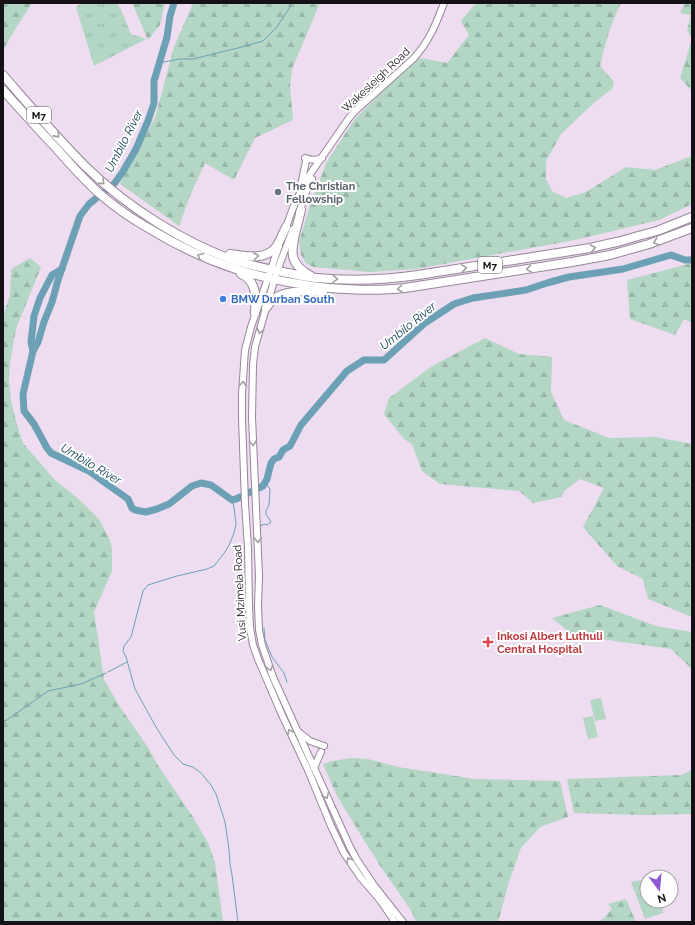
<svg xmlns="http://www.w3.org/2000/svg" width="695" height="925" font-family="Raleway,sans-serif">
<defs>
<pattern id="grass-tufts" width="24" height="20" patternUnits="userSpaceOnUse"><rect width="24" height="20" fill="#b3d6c5"/><path d="M3 7l-1-3M5 7V3M7 7l1-3M15 17l-1-3M17 17v-4M19 17l1-3" fill="none" stroke="#99b7a8"/></pattern>
<pattern id="forest-firs" width="22" height="20" patternUnits="userSpaceOnUse"><rect width="22" height="20" fill="#b3d6c5"/><path d="M5 1l3.5 6h-7zM16 11l3.5 6h-7z" fill="#99b7a8"/></pattern>
</defs>
<rect width="100%" height="100%" fill="#eedcf1"/>
<!-- grass -->
<g fill="url(#grass-tufts)">
<polygon points="82,3 117,3 121,10 131,34 146,39 94,66 76,7"/>
<polygon points="647,879 647,901 661,901 663,913 645,919 631,882"/>
</g>
<!-- forest -->
<g fill="url(#forest-firs)">
<polygon points="3,3 32,3 16,28 3,50"/>
<polygon points="132,3 165,3 160,25 148,40"/>
<polygon points="193,3 320,3 292,69 290,86 293,120 255,138 234,180 205,163 192,191 179,226 120,184 155,118 174,47"/>
<path d="M 476,3 L 621,3 C 611,23 605,44 600,66 L 614,82 L 612,89 L 595,102 L 561,134 L 546,161 L 546,179 L 552,191 L 566,198 L 586,192 L 626,167 L 655,170 L 692,156 L 692,204 L 659,220 L 575,240 L 416,269 L 369,272 L 313,267 L 306,263 L 301,255 L 299,242 L 308,212 L 326,163 L 355,119 L 383,91 L 420,58 L 447,63 L 469,35 L 461,21 Z"/>
<polygon points="685,3 692,3 692,90 690,89 680,78 692,39 687,30 691,15 680,13"/>
<polygon points="30,258 41,267 16,329 10,363 9,379 11,401 18,428 23,443 54,479 81,501 99,519 110,540 112,549 112,571 94,612 104,679 118,704 147,746 159,767 193,817 208,843 215,862 223,922 3,922 3,316 10,295 11,269"/>
<polygon points="692,263 692,323 684,319 675,335 630,319 627,280"/>
<polygon points="485,338 519,354 552,357 551,392 564,420 609,438 656,437 692,444 692,617 648,599 643,579 617,566 583,527 604,488 580,479 564,491 562,497 533,503 519,491 440,484 422,471 412,444 404,439 384,414 389,398 432,366"/>
<polygon points="600,605 656,626 692,632 692,669 671,649 573,635 552,618"/>
<polygon points="352,758 368,759 398,767 475,779 560,781 568,817 540,827 521,848 509,882 498,922 417,922 410,909 381,867 357,829 337,796 323,764 332,761"/>
<polygon points="692,770 692,814 642,815 574,813 567,779 681,775"/>
<polygon points="626,899 636,922 598,922 603,919 612,909 608,904"/>
</g>
<!-- garden -->
<g fill="#b3d6c5">
<polygon points="601,698 606,719 595,721 590,700"/>
<polygon points="593,716 598,737 588,739 583,718"/>
</g>
<g fill="none" stroke-linecap="round" stroke-linejoin="round">
<!-- stream -->
<g stroke="#6ca1b5" stroke-width="1">
<polyline points="159,63 179,59 193,59 238,48 263,41 276,28 290,7 291,3"/>
<polyline points="232,500 234,507 236,524 234,533 230,543 225,552 214,566 207,569 177,576 148,585 143,591 131,637 124,646 123,651 126,657 135,689 156,727 174,755 183,764 193,767 201,773 211,785 216,794 225,822 229,849 230,864 232,875 238,922"/>
<polyline points="259,527 264,524 267,525 271,522 266,514 266,511 269,505 270,489 267,485 264,484"/>
<polyline points="256,582 256,576"/>
<polyline points="264,628 265,640 272,657 284,673 287,682"/>
<polyline points="108,672 127,662"/>
<polyline points="3,721 7,720 48,691 81,684 106,673"/>
</g>
<!-- river -->
<g stroke="#6ca1b5" stroke-width="7">
<polyline points="174,3 170,16 167,37 154,81 154,103 148,121 136,149 122,173 114,184 89,204 80,216 58,280 52,302 44,322 38,342 33,351 23,394 24,411 34,424 47,448 51,453 89,471 104,482 128,499 132,508 135,510 146,512 157,509 169,504 178,497 192,486 201,483 211,485 232,500 236,499 263,486 267,479 271,463 274,459 279,457 283,450 290,446 301,425 347,371 364,360 384,360 425,323 454,304 473,298 526,290 547,283 569,277 623,269 671,255 685,260 692,260"/>
<polyline points="33,351 31,342 33,325 34,316 40,298 52,275 62,269"/>
</g>
<!-- secondary casing -->
<g stroke="#978699" stroke-width="8">
<g id="secondary">
<path d="M 305,158 C 311,160 316,161 322,158"/>
<polyline points="301,185 306,161"/>
<polyline points="299,213 307,189 312,179"/>
<polyline points="293,229 277,271 266,308 255,347 253,365 252,417 259,576 258,606 259,630 262,645 273,677 349,845 357,860 373,884 403,922"/>
<path d="M 285,230 L 293,208 L 306,180 L 349,118 L 355,111 L 413,59 C 429,42 436,24 444,3"/>
<polyline points="279,246 251,327 245,350 242,394 242,418 245,503 248,548 249,605 250,628 253,645 258,659 282,715 308,770 331,826 344,853 361,878 380,900 395,922"/>
<polyline points="300,733 310,741 324,746"/>
<polyline points="314,768 321,752"/>
</g>
</g>
<!-- highway casing -->
<g stroke="#978699" stroke-width="10">
<g id="highway">
<path d="M 3,75 C 30,106 57,138 86,167 C 127,207 185,244 239,262 C 254,266 268,269 283,272 C 294,274 305,277 316,278 C 350,281 384,280 418,275 L 590,248 L 621,241 L 638,236 L 657,231 L 692,217"/>
<path d="M 3,90 C 21,110 38,129 56,148 C 70,164 84,180 100,194 C 115,207 132,219 150,229 C 207,264 262,281 329,288 C 354,290 379,291 405,288 L 572,262 L 610,255 L 649,244 L 692,228"/>
<path d="M 301,210 C 299,218 297,226 295,234 C 290,255 291,265 311,276"/>
<path d="M 230,254 C 245,256 265,261 276,247 C 280,241 283,233 286,227"/>
<path d="M 241,274 C 257,281 256,297 255,313"/>
<path d="M 266,308 C 269,304 271,301 275,298 C 288,289 308,292 323,291"/>
</g>
</g>
<!-- secondary -->
<use href="#secondary" stroke="#fff" stroke-width="6"/>
<!-- highway -->
<use href="#highway" stroke="#fff" stroke-width="8"/>
</g>
<!-- one-way arrows -->
<defs><path id="oneway-chevron" d="M-2-3.5L2.5 0L-2 3.5" fill="none" stroke-width="1.6" stroke-linecap="round" stroke-linejoin="round"/></defs>
<g stroke="#a29fa2">
<use href="#oneway-chevron" transform="translate(57 135) rotate(48)"/>
<use href="#oneway-chevron" transform="translate(102 182) rotate(41)"/>
<use href="#oneway-chevron" transform="translate(656 242) rotate(161)"/>
<use href="#oneway-chevron" transform="translate(593 248) rotate(-11)"/>
<use href="#oneway-chevron" transform="translate(200 256) rotate(-155)"/>
<use href="#oneway-chevron" transform="translate(256 256) rotate(-6)"/>
<use href="#oneway-chevron" transform="translate(464 268) rotate(-9)"/>
<use href="#oneway-chevron" transform="translate(529 269) rotate(171)"/>
<use href="#oneway-chevron" transform="translate(335 279) rotate(4)"/>
<use href="#oneway-chevron" transform="translate(400 289) rotate(173)"/>
<use href="#oneway-chevron" transform="translate(260 331) rotate(105)"/>
<use href="#oneway-chevron" transform="translate(243 384) rotate(-87)"/>
<use href="#oneway-chevron" transform="translate(253 443) rotate(87)"/>
<use href="#oneway-chevron" transform="translate(258 540) rotate(87)"/>
<use href="#oneway-chevron" transform="translate(270 668) rotate(70)"/>
<use href="#oneway-chevron" transform="translate(290 732) rotate(-115)"/>
<use href="#oneway-chevron" transform="translate(326 796) rotate(65)"/>
<use href="#oneway-chevron" transform="translate(349 860) rotate(-123)"/>
</g>
<!-- markers -->
<circle fill="#6b7280" stroke="#fff" stroke-width="1.5" cx="278" cy="192" r="4"/>
<circle fill="#3f7fe0" stroke="#fff" stroke-width="1.5" cx="223" cy="299" r="4"/>
<path fill="#e0444e" stroke="#fff" stroke-width="1.5" d="M486 636h4v4h4v4h-4v4h-4v-4h-4v-4h4z"/>
<g text-anchor="middle" dominant-baseline="central" stroke-width="4" stroke-linejoin="round" paint-order="stroke">
<!-- shield labels -->
<g fill="#fff" stroke="#5c585d" stroke-width="1">
<rect x="27" y="107" width="24" height="16" rx="3"/>
<rect x="478" y="257" width="24" height="16" rx="3"/>
</g>
<g font-size="10" font-weight="bold" fill="#161017">
<text x="39" y="115">M7</text>
<text x="490" y="265">M7</text>
</g>
<!-- street labels -->
<g font-size="11" fill="#161017" stroke="#fff">
<text transform="translate(376 80) rotate(-43)">Wakesleigh Road</text>
<text transform="translate(240 593) rotate(-93)">Vusi Mzimela Road</text>
</g>
<!-- worship labels -->
<g font-size="11" font-weight="bold" fill="#5b616d" stroke="#fff" text-anchor="start">
<text x="286" y="186">The Christian<tspan x="286" dy="13">Fellowship</tspan></text>
</g>
<!-- shop labels -->
<g font-size="11" font-weight="bold" fill="#366cbe" stroke="#fff" text-anchor="start">
<text x="231" y="299">BMW Durban South</text>
</g>
<!-- health labels -->
<g font-size="11" font-weight="bold" fill="#be3a42" stroke="#fff" text-anchor="start">
<text x="497" y="636">Inkosi Albert Luthuli<tspan x="497" dy="13">Central Hospital</tspan></text>
</g>
<!-- water labels -->
<g font-size="12" font-style="italic" fill="#10404f" stroke="#fff">
<text transform="translate(124 141) rotate(-63)">Umbilo River</text>
<text transform="translate(408 326) rotate(-39)">Umbilo River</text>
<text transform="translate(91 464) rotate(31)">Umbilo River</text>
</g>
</g>
<!-- border -->
<rect width="695" height="925" fill="none" stroke="#161017" stroke-width="8"/>
<!-- north arrow -->
<g transform="translate(659 889) rotate(164)"><circle r="19" fill="#ffffff" stroke="#a29fa2"/>
<path d="M0-3L7 15L0 10L-7 15Z" fill="#8d5ad3"/>
<text y="-6" font-size="11" font-weight="bold" text-anchor="middle" fill="#161017">N</text>
</g>
</svg>
